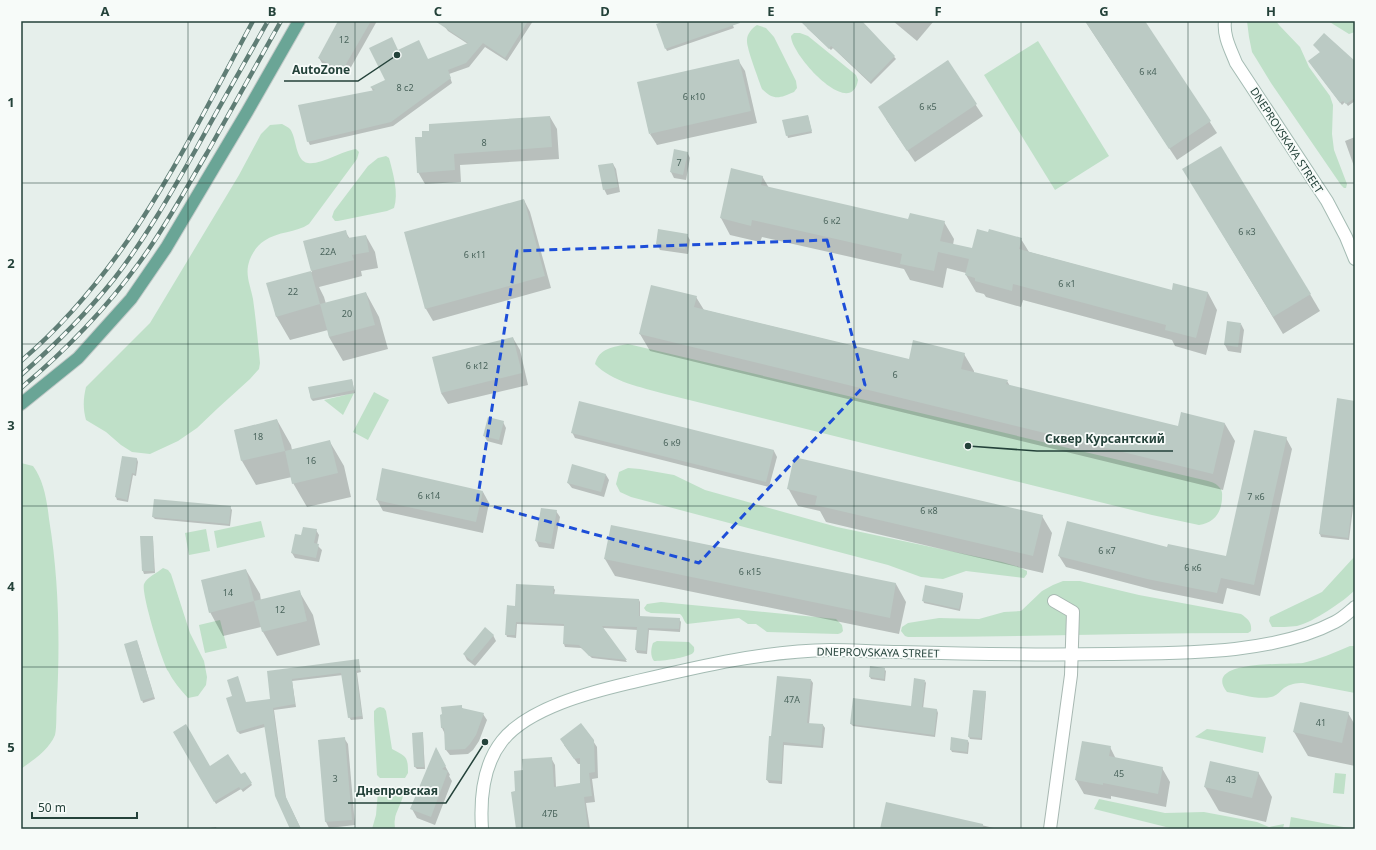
<svg xmlns="http://www.w3.org/2000/svg" width="1376" height="850" font-family="'Noto Sans',sans-serif">
<rect width="100%" height="100%" fill="#e6efeb"/>
<!-- green -->
<g fill="#bfe0c8">
<polygon points="1247,21 1276,21 1279,25 1300,47 1309,67 1330,96 1333,105 1332,134 1334,150 1347,184 1346,188 1344,188 1341,185 1271,83 1257,60 1252,52 1249,37"/>
<polygon points="1328,21 1353,21 1355,26 1355,32 1349,34"/>
<path d="M 757,25 L 766,28 L 774,37 L 796,81 L 797,88 L 794,92 C 780,98 774,101 762,89 C 759,80 746,47 747,40 C 747,34 752,28 757,25 Z"/>
<path d="M 794,33 L 800,33 L 808,36 L 856,75 L 858,80 C 851,121 791,55 791,36 Z"/>
<polygon points="1038,41 1109,156 1055,190 984,75"/>
<path d="M 282,124 C 284,125 288,127 290,129 C 297,138 295,161 308,163 C 321,165 342,151 356,149 L 359,152 L 357,159 L 309,224 C 296,233 278,231 264,241 C 256,246 250,256 248,266 C 246,277 251,288 253,299 C 256,320 258,342 260,363 L 259,369 L 250,379 L 218,408 L 197,428 L 178,441 L 150,454 L 132,452 L 121,445 L 106,432 L 86,420 C 83,409 83,399 86,387 L 150,323 L 239,175 L 261,134 L 270,125 Z"/>
<path d="M 386,156 L 389,158 C 393,173 399,193 394,208 L 387,211 L 338,221 L 335,221 L 332,217 L 334,211 L 368,166 L 378,158 Z"/>
<path d="M 628,344 L 1208,481 C 1212,482 1217,484 1219,487 C 1223,491 1222,494 1222,499 C 1221,514 1213,523 1199,525 L 1152,515 L 665,394 C 641,387 612,382 595,364 C 599,348 613,347 628,344 Z"/>
<polygon points="374,392 389,400 368,440 353,432"/>
<polygon points="354,393 343,415 324,400"/>
<path d="M 21,463 L 33,466 C 44,481 47,501 49,519 C 59,579 60,641 57,701 C 56,709 57,728 55,735 C 49,750 33,760 21,769 Z"/>
<polygon points="628,468 640,469 674,475 705,490 837,527 1002,562 1019,567 1027,571 1027,574 1024,578 966,571 943,579 921,577 888,565 631,497 620,492 616,484 619,472"/>
<polygon points="261,521 265,537 217,548 214,531"/>
<polygon points="206,529 210,551 189,555 185,533"/>
<path d="M 1355,556 L 1355,590 C 1343,602 1313,622 1297,626 C 1289,627 1280,627 1272,627 L 1269,621 L 1270,617 L 1322,592 Z"/>
<path d="M 163,568 L 168,570 L 171,574 L 190,633 L 204,661 L 207,677 L 206,685 L 198,696 L 188,698 C 180,689 173,681 168,671 C 162,661 141,593 144,584 C 147,577 157,573 163,568 Z"/>
<path d="M 1063,581 L 1080,581 L 1139,595 L 1241,614 C 1248,619 1252,622 1251,631 L 1248,633 C 1135,633 1022,637 908,637 L 905,636 L 901,631 L 902,627 L 908,623 L 939,618 L 979,619 L 1004,612 L 1021,611 L 1042,591 L 1053,585 Z"/>
<path d="M 661,602 L 836,619 L 842,625 L 843,631 L 841,633 L 838,634 L 767,632 L 756,624 L 748,624 L 739,618 L 687,624 C 683,621 684,617 680,614 L 651,613 L 646,611 L 644,608 L 647,604 Z"/>
<polygon points="220,620 227,648 205,653 199,625"/>
<path d="M 657,641 L 689,642 L 694,647 C 694,649 695,651 693,653 C 687,658 662,661 654,661 C 650,656 651,648 653,643 Z"/>
<path d="M 1350,646 L 1355,646 L 1355,693 L 1303,683 C 1296,683 1290,684 1284,688 C 1280,691 1277,696 1271,697 C 1258,700 1240,694 1227,692 C 1201,659 1289,665 1303,663 C 1319,659 1334,653 1350,646 Z"/>
<path d="M 380,707 L 384,708 L 386,711 L 392,749 C 406,757 408,755 408,773 L 405,778 L 380,778 L 377,775 L 374,720 L 374,711 L 377,708 Z"/>
<polygon points="1207,729 1266,737 1263,753 1195,737"/>
<polygon points="1335,773 1346,774 1344,794 1333,793"/>
<path d="M 382,787 L 401,787 C 408,795 396,809 395,819 C 394,822 395,826 395,829 L 372,829 L 376,815 L 378,791 Z"/>
<polygon points="1099,799 1165,813 1204,812 1257,822 1269,827 1284,824 1283,829 1174,829 1094,809"/>
<polygon points="1291,817 1354,829 1289,829"/>
</g>
<!-- shadow -->
<g fill="#0003">
<polygon points="340,21 377,21 346,76 322,63 319,58"/>
<polygon points="449,21 533,21 507,61 485,47 469,67 449,74 452,83 393,126 310,145 308,141 373,91 371,87 386,81 398,51 428,60 468,44 448,31 445,27"/>
<polygon points="666,21 731,21 734,28 667,51 666,49"/>
<polygon points="810,21 861,21 896,59 871,84 833,48 831,50 807,28"/>
<polygon points="893,21 932,21 933,22 917,41"/>
<polygon points="1085,21 1144,21 1217,133 1177,160"/>
<polygon points="1314,45 1355,62 1355,101 1348,106 1345,102 1342,105 1311,64 1321,53"/>
<polygon points="738,60 745,71 757,123 657,145 650,134"/>
<polygon points="947,61 983,116 915,162 886,119"/>
<polygon points="808,116 812,133 788,138 783,121"/>
<polygon points="550,117 557,129 559,159 460,165 461,182 425,184 418,172 416,138"/>
<polygon points="1355,137 1355,169 1345,141"/>
<polygon points="687,152 690,158 686,180 674,178 671,172"/>
<polygon points="613,164 616,169 620,192 607,195 604,189"/>
<polygon points="762,176 769,188 909,220 944,222 954,239 953,245 973,249 1021,239 1029,252 1172,291 1174,284 1208,293 1217,310 1206,355 1175,346 1172,340 1023,300 1021,307 986,297 984,294 976,292 966,275 966,273 947,268 943,288 910,280 904,269 762,237 760,242 730,235 721,218"/>
<polygon points="1194,187 1310,294 1320,311 1283,334"/>
<polygon points="524,200 530,212 551,288 433,321 426,309 405,233"/>
<polygon points="345,231 350,239 366,236 375,252 378,268 361,271 362,276 319,287 324,297 326,304 366,293 379,317 388,349 343,361 329,337 328,330 290,340 276,316 268,284 312,272 304,242"/>
<polygon points="687,235 690,240 688,254 660,250 657,244"/>
<polygon points="696,297 704,310 910,360 964,354 974,371 974,373 1007,381 1010,386 1179,427 1225,424 1235,441 1223,490 650,351 640,334"/>
<polygon points="1241,324 1244,330 1241,353 1228,351 1225,345"/>
<polygon points="513,338 520,350 528,385 448,404 441,393"/>
<polygon points="352,380 355,393 313,401 311,399 309,388"/>
<polygon points="1338,399 1355,402 1355,492 1349,540 1321,537 1320,534"/>
<polygon points="277,420 291,445 292,450 330,442 344,466 351,497 307,507 293,483 292,477 256,485 242,461 235,430"/>
<polygon points="503,422 506,428 502,445 487,441 484,435"/>
<polygon points="572,432 774,451 777,457 769,487 575,438"/>
<polygon points="1286,438 1292,449 1260,596 1227,588 1223,604 1154,590 1066,567 1059,556 1168,548 1226,557"/>
<polygon points="123,457 137,459 138,462 136,476 133,475 128,502 117,500 116,497"/>
<polygon points="606,475 609,480 604,497 572,488 568,483"/>
<polygon points="788,488 1042,516 1052,533 1043,573 826,522 820,511 798,506"/>
<polygon points="483,492 489,503 483,533 383,511 377,500"/>
<polygon points="230,507 232,510 230,526 155,519 153,517"/>
<polygon points="556,511 560,517 554,549 539,547 536,541"/>
<polygon points="612,526 896,584 906,602 899,634 615,576 605,559"/>
<polygon points="316,530 319,535 317,545 322,550 319,562 295,558 292,553 302,536"/>
<polygon points="141,537 152,537 153,539 155,573 144,574 143,571"/>
<polygon points="246,570 260,594 261,601 299,591 313,615 320,645 277,656 263,632 261,627 223,636 210,612"/>
<polygon points="553,587 555,590 554,595 639,600 640,602 640,617 679,619 681,622 680,632 649,630 647,654 637,653 636,650 638,630 603,628 627,662 592,658 581,648 565,647 564,644 565,626 517,624 516,638 507,637 506,634 516,607"/>
<polygon points="962,593 963,596 960,611 924,603 923,600"/>
<polygon points="493,635 496,641 475,666 467,660 464,654"/>
<polygon points="138,644 155,699 143,703 142,700"/>
<polygon points="358,660 361,672 357,673 363,719 351,720 349,717 343,675 292,681 296,707 274,710 286,798 301,829 291,829 265,727 240,734 238,732 246,703 271,700 268,672"/>
<polygon points="884,669 886,671 885,681 871,679 870,677"/>
<polygon points="811,680 813,683 809,724 823,725 825,728 823,748 784,745 782,784 769,783 767,780 772,737"/>
<polygon points="925,681 926,683 923,709 937,710 938,713 935,737 853,726 851,724 912,707"/>
<polygon points="985,692 986,694 982,740 970,739 969,737"/>
<polygon points="461,706 463,709 483,714 487,720 479,741 473,750 468,754 450,755 446,750 445,734 442,728"/>
<polygon points="1348,713 1355,725 1355,766 1308,756 1294,732"/>
<polygon points="174,732 210,767 241,775 244,773 252,785 243,792 241,789 216,804"/>
<polygon points="422,733 423,736 425,769 417,769 415,767"/>
<polygon points="344,738 348,744 355,825 329,828 326,822 319,740"/>
<polygon points="593,741 597,747 598,778 592,779 595,802 586,803 590,829 517,829 516,792 524,771 551,758 555,765 556,787 581,784 581,764 578,764 564,745"/>
<polygon points="968,741 969,743 968,754 952,752 951,750"/>
<polygon points="1110,747 1116,759 1162,768 1170,782 1166,807 1111,796 1111,799 1084,794 1076,780"/>
<polygon points="436,749 450,775 449,776 452,781 435,825 417,818 412,809"/>
<polygon points="1258,772 1272,797 1266,822 1219,811 1205,787"/>
<polygon points="887,803 998,829 881,829"/>
<polygon points="216,827 217,829 202,829"/>
</g>
<!-- building -->
<g fill="#bbcac4">
<polygon points="338,21 371,21 342,71 318,58"/>
<polygon points="435,21 528,21 505,58 483,43 466,63 448,70 451,78 391,122 307,142 298,105 375,90 370,87 385,80 369,48 392,37 398,50 419,40 428,59 468,43"/>
<polygon points="665,21 740,21 740,23 665,49 656,24"/>
<polygon points="800,21 862,21 895,56 870,82 831,46 829,49"/>
<polygon points="1085,21 1145,21 1211,121 1169,149"/>
<polygon points="1324,33 1355,61 1355,98 1346,104 1343,101 1340,103 1308,61 1320,52 1313,45"/>
<polygon points="739,59 751,111 649,134 637,82"/>
<polygon points="948,60 977,104 907,151 878,107"/>
<polygon points="808,115 812,131 786,136 782,120"/>
<polygon points="550,116 552,147 454,154 455,170 417,173 415,137 422,137 422,131 429,131 429,124"/>
<polygon points="1221,146 1311,294 1273,317 1182,169"/>
<polygon points="674,149 688,152 683,175 670,172"/>
<polygon points="613,163 618,187 603,190 598,165"/>
<polygon points="731,168 763,176 761,185 908,219 910,213 945,221 940,241 972,248 977,229 988,232 989,229 1022,238 1019,249 1172,290 1173,283 1208,292 1196,338 1165,330 1166,325 1013,284 1012,291 975,281 975,278 965,275 969,259 938,252 934,271 900,264 902,254 752,220 751,226 720,218"/>
<polygon points="524,199 545,276 425,309 404,232"/>
<polygon points="658,229 688,234 685,249 656,244"/>
<polygon points="346,230 348,238 366,235 369,252 352,255 354,260 311,271 303,241"/>
<polygon points="311,271 320,304 276,317 266,283"/>
<polygon points="651,285 697,296 694,307 909,359 913,340 965,353 961,369 1008,380 1006,384 1178,426 1181,412 1225,423 1213,474 639,334"/>
<polygon points="366,292 375,325 329,337 320,304"/>
<polygon points="1227,321 1241,323 1238,347 1224,345"/>
<polygon points="513,337 522,373 441,393 432,357"/>
<polygon points="352,379 354,390 311,399 308,387"/>
<polygon points="1337,398 1355,401 1355,482 1348,538 1319,534"/>
<polygon points="579,401 774,450 766,482 571,433"/>
<polygon points="488,417 504,421 499,440 483,436"/>
<polygon points="277,419 285,451 241,461 234,430"/>
<polygon points="1254,430 1287,437 1254,585 1221,578 1217,593 1147,579 1058,556 1067,521 1167,547 1168,544 1226,556"/>
<polygon points="330,440 338,473 292,484 285,451"/>
<polygon points="122,456 137,458 135,474 132,473 127,500 115,497"/>
<polygon points="794,457 1043,515 1033,556 815,505 817,496 787,489"/>
<polygon points="572,464 606,474 601,492 567,483"/>
<polygon points="382,468 483,491 476,522 376,500"/>
<polygon points="154,499 231,506 229,524 152,517"/>
<polygon points="541,508 557,510 551,544 535,541"/>
<polygon points="611,525 896,583 890,618 604,559"/>
<polygon points="303,527 317,529 314,543 319,544 316,558 291,553 295,534 301,535"/>
<polygon points="140,536 153,536 154,571 142,571"/>
<polygon points="246,569 254,601 209,613 201,580"/>
<polygon points="516,584 554,586 553,594 639,599 639,616 680,618 679,629 648,628 646,651 635,650 637,627 602,626 627,660 589,656 579,645 563,644 564,624 516,622 515,635 505,635 507,605 515,606"/>
<polygon points="925,585 963,593 959,609 922,601"/>
<polygon points="300,590 307,621 262,632 254,601"/>
<polygon points="485,627 494,635 472,661 463,654"/>
<polygon points="137,640 154,697 141,701 124,644"/>
<polygon points="359,659 360,670 356,671 362,716 348,718 341,673 292,679 295,704 273,708 285,795 301,829 290,829 275,796 264,724 237,732 226,698 232,696 227,680 238,676 246,702 270,699 267,671"/>
<polygon points="870,666 885,668 884,679 869,677"/>
<polygon points="777,676 811,679 807,723 823,724 821,746 783,742 781,781 766,780 769,736 771,736"/>
<polygon points="914,678 925,680 922,707 937,709 934,735 850,724 853,698 911,706"/>
<polygon points="973,690 986,691 981,738 968,737"/>
<polygon points="1300,702 1349,712 1342,743 1293,732"/>
<polygon points="462,705 462,708 484,713 476,735 470,744 465,749 445,750 444,728 441,728 440,715 442,714 441,707"/>
<polygon points="581,723 594,740 595,772 589,773 592,796 584,797 588,829 516,829 511,792 515,791 514,771 523,770 522,759 552,757 554,787 580,783 580,758 574,759 560,739"/>
<polygon points="186,724 210,766 228,754 241,774 245,772 252,783 241,790 239,787 214,802 173,732"/>
<polygon points="423,732 424,767 414,767 412,733"/>
<polygon points="345,737 352,820 325,822 318,740"/>
<polygon points="951,737 968,740 967,752 950,750"/>
<polygon points="1082,741 1111,746 1109,756 1163,767 1158,794 1103,783 1103,785 1075,780"/>
<polygon points="436,747 446,766 442,769 448,771 431,817 410,809"/>
<polygon points="1210,761 1259,772 1252,798 1204,787"/>
<polygon points="886,802 983,824 983,829 880,829"/>
</g>
<g fill="none" stroke-linecap="round" stroke-linejoin="round">
<!-- street casing -->
<g stroke="#a8b8b2" stroke-width="14">
<polyline id="street" points="1050,829 1071,675 1073,612 1054,601"/>
</g>
<!-- secondary casing -->
<g stroke="#a4bbb3" stroke-width="14">
<g id="secondary">
<path d="M 1225,21 C 1223,36 1231,50 1236,63 L 1327,201 L 1346,237 L 1355,259"/>
<path d="M 482,829 C 480,799 483,765 502,741 C 528,708 591,692 629,683 C 697,667 762,651 831,650 C 854,650 877,652 900,652 C 970,654 1040,655 1110,654 C 1180,653 1272,655 1335,622 C 1343,618 1349,612 1355,607"/>
</g>
</g>
<!-- primary casing -->
<g stroke="#c2cac8" stroke-width="14">
<polyline id="primary" points="21,404 78,358 131,299 166,248 247,112 299,21"/>
</g>
<!-- street -->
<use href="#street" stroke="#fff" stroke-width="12"/>
<!-- secondary -->
<use href="#secondary" stroke="#fff" stroke-width="12"/>
<!-- primary -->
<use href="#primary" stroke="#6aa596" stroke-width="12"/>
<!-- rail casing -->
<g stroke="#5f7d75" stroke-width="4.5">
<g id="rail">
<path d="M 21,361 C 129,269 187,143 253,21"/>
<path d="M 21,375 C 55,345 86,314 114,279 C 145,239 170,195 195,151 C 219,107 244,64 268,21"/>
<path d="M 21,388 C 65,351 105,310 139,263 C 165,228 185,190 207,153 C 232,109 256,65 281,21"/>
</g>
</g>
<!-- rail -->
<use href="#rail" stroke="#f7fbf9" stroke-width="3" stroke-dasharray="9" stroke-linecap="butt"/>
</g>
<!-- marked area -->
<path fill="none" stroke="#1d4ed8" stroke-width="3" stroke-dasharray="8 5" stroke-linejoin="round" d="M 827,240 L 865,385 L 699,563 L 477,502 L 517,251 Z"/>
<!-- grid -->
<path fill="none" stroke="#24423a" stroke-width="1" stroke-opacity="0.55" d="M 188,21 L 188,829M 355,21 L 355,829M 522,21 L 522,829M 688,21 L 688,829M 854,21 L 854,829M 1021,21 L 1021,829M 1188,21 L 1188,829M 21,183 L 1355,183M 21,344 L 1355,344M 21,506 L 1355,506M 21,667 L 1355,667"/>
<g text-anchor="middle" dominant-baseline="central" stroke-width="3.5" stroke-linejoin="round" paint-order="stroke">
<!-- number labels -->
<g font-size="9" fill="#4a645c">
<text x="344" y="39">12</text>
<text x="1148" y="71">6 к4</text>
<text x="405" y="87">8 с2</text>
<text x="694" y="96">6 к10</text>
<text x="928" y="106">6 к5</text>
<text x="484" y="142">8</text>
<text x="679" y="162">7</text>
<text x="832" y="220">6 к2</text>
<text x="1247" y="231">6 к3</text>
<text x="328" y="251">22А</text>
<text x="475" y="254">6 к11</text>
<text x="1067" y="283">6 к1</text>
<text x="293" y="291">22</text>
<text x="347" y="313">20</text>
<text x="477" y="365">6 к12</text>
<text x="895" y="374">6</text>
<text x="258" y="436">18</text>
<text x="672" y="442">6 к9</text>
<text x="311" y="460">16</text>
<text x="429" y="495">6 к14</text>
<text x="1256" y="496">7 к6</text>
<text x="929" y="510">6 к8</text>
<text x="1107" y="550">6 к7</text>
<text x="1193" y="567">6 к6</text>
<text x="750" y="571">6 к15</text>
<text x="228" y="592">14</text>
<text x="280" y="609">12</text>
<text x="792" y="699">47А</text>
<text x="1321" y="722">41</text>
<text x="1119" y="773">45</text>
<text x="335" y="778">3</text>
<text x="1231" y="779">43</text>
<text x="550" y="813">47Б</text>
</g>
<!-- street labels -->
<g font-size="11" fill="#24423a" stroke="#f7fbf9">
<text transform="translate(1287 140) rotate(57)">DNEPROVSKAYA STREET</text>
<text transform="translate(878 652) rotate(1)">DNEPROVSKAYA STREET</text>
</g>
</g>
<!-- callouts -->
<path fill="none" stroke="#24423a" stroke-width="1.5" d="M397 55L358 81H284M968 446L1037 451H1173M485 742L446 803H348"/>
<g fill="#24423a" stroke="#f7fbf9" stroke-width="1.5">
<circle cx="397" cy="55" r="4"/>
<circle cx="968" cy="446" r="4"/>
<circle cx="485" cy="742" r="4"/>
</g>
<g font-size="12" text-anchor="middle" font-weight="bold" fill="#24423a" stroke="#f7fbf9" stroke-width="3.5" stroke-linejoin="round" paint-order="stroke">
<text x="321" y="74">AutoZone</text>
<text x="1105" y="443">Сквер Курсантский</text>
<text x="397" y="795">Днепровская</text>
</g>
<!-- border -->
<rect width="1376" height="850" fill="none" stroke="#f7fbf9" stroke-width="44"/>
<!-- scale -->
<path d="M32 812v6h105v-6" fill="none" stroke="#24423a" stroke-width="2"/>
<text x="38" y="812" font-size="12" fill="#24423a" stroke="#f7fbf9" stroke-width="3" paint-order="stroke">50 m</text>
<rect x="22" y="22" width="1332" height="806" fill="none" stroke="#24423a" stroke-width="1.5"/>
<g font-size="13" text-anchor="middle" font-weight="bold" fill="#24423a">
<text x="105" y="16">A</text>
<text x="272" y="16">B</text>
<text x="438" y="16">C</text>
<text x="605" y="16">D</text>
<text x="771" y="16">E</text>
<text x="938" y="16">F</text>
<text x="1104" y="16">G</text>
<text x="1271" y="16">H</text>
<text x="11" y="107">1</text>
<text x="11" y="268">2</text>
<text x="11" y="430">3</text>
<text x="11" y="591">4</text>
<text x="11" y="752">5</text>
</g>
</svg>
